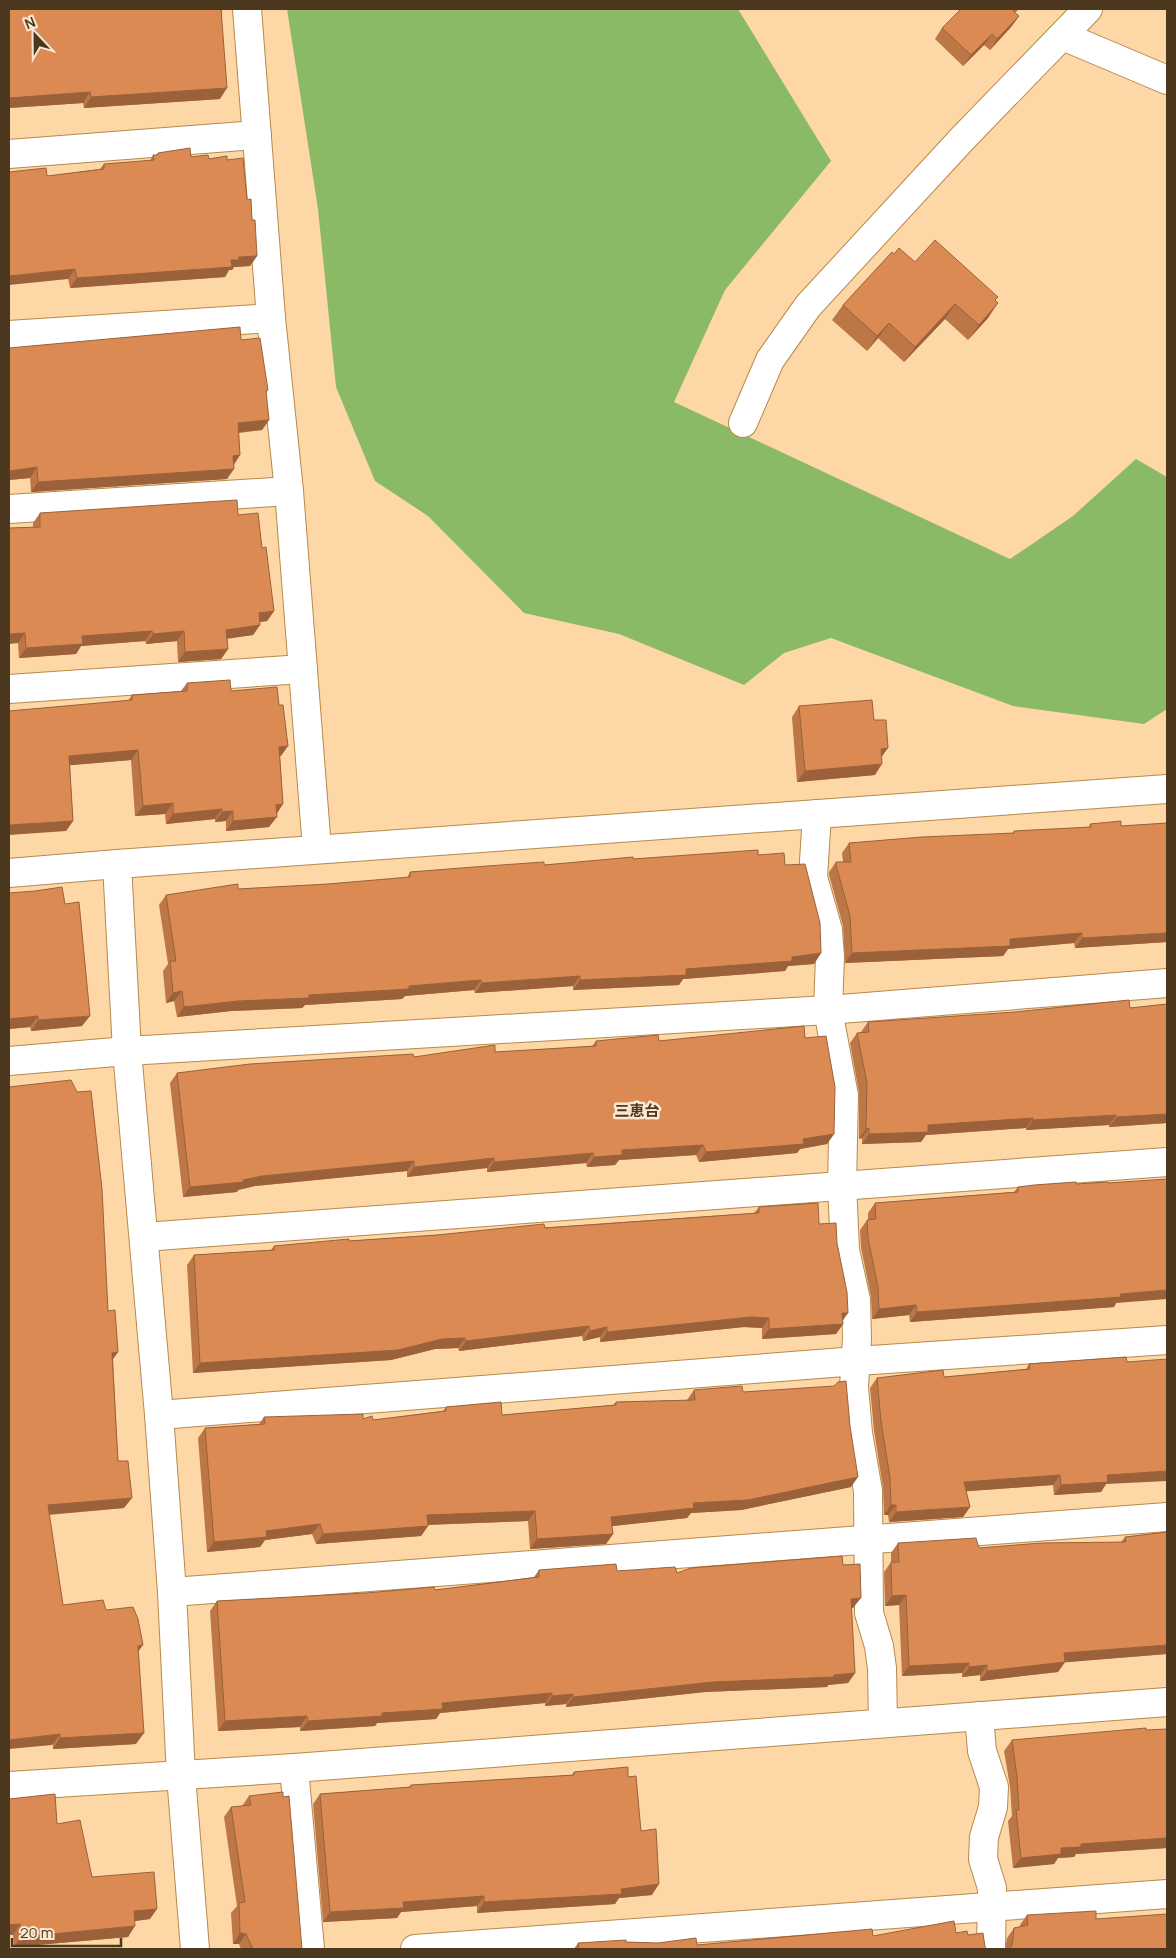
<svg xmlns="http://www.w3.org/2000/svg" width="1176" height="1958" font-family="Manrope,'Noto Sans JP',sans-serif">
<rect width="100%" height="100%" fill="#fed7a6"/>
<!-- forest -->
<polygon fill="#8bba67" points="287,9 738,9 831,161 725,290 674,402 1010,559 1073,516 1136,459 1167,477 1167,709 1144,724 1013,706 831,638 784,653 744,685 619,634 524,613 428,516 375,481 336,387 318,209"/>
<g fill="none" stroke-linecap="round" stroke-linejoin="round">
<!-- street casing -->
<g stroke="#b7894c" stroke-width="30">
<g id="street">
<polyline points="247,9 271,318 289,491 317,849"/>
<polyline points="1063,36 1167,80"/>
<polyline points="9,154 257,135"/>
<polyline points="9,335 271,318"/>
<polyline points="743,423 770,360 808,306 963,138 1088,9"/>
<polyline points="9,509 289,491"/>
<polyline points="9,689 303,669"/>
<polyline points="817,814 813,877 828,930 830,957 828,1010 844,1096 842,1184 845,1250 856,1300 857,1338 854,1387 858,1433 868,1491 869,1613 879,1646 882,1668 883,1722"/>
<polyline points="9,873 117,864"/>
<polyline points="9,1061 127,1051 828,1010 1167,983"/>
<polyline points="144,1237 1167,1162"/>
<polyline points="159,1415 857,1361 1167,1340"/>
<polyline points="172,1592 1167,1517"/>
<polyline points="979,1716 982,1751 994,1787 993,1807 984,1837 983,1859 992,1888 991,1949"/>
<polyline points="294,1768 310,1949"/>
<polyline points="9,1786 294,1768 1167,1702"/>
<polyline points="195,1949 181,1776 172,1592 159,1415 127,1051 117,864 1167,789"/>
<polyline points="415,1949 1167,1894"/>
</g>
</g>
<!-- street -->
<use href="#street" stroke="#fff" stroke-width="28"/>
</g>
<!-- wall -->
<g fill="#bd7747">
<polygon points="9,9 223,9 222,11 220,99 84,108 83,103 9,108"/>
<polygon points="1019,9 1015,13 1019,16 1011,27 990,50 984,45 963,66 935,39 942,28"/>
<polygon points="158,153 209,159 227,160 247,200 252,220 257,256 250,266 234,267 232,270 229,270 225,277 70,288 47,176 100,169 104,164 150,161 153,155 156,155"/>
<polygon points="894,254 915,262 995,300 988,318 968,340 945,319 904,362 878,338 867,351 832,320 843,305"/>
<polygon points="241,340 268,390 266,393 269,420 262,430 239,433 240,455 234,465 227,479 31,492 30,478 9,480"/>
<polygon points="40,513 238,515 262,548 274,611 267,621 260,622 260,625 253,635 227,638 228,649 221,659 178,662 177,641 146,644 145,641 81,646 76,654 19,658 18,643 33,527 33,523"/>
<polygon points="187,683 231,691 281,756 280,756 283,804 276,814 269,827 226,831 226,821 215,822 215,819 166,824 165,814 135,816 131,760 70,765 73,821 66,831 45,708 128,701 132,695 181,691"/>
<polygon points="799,706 874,720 882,757 875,775 797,782 792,717"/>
<polygon points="1167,823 1167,942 1075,948 1074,943 1008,949 1003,956 845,963 843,926 829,875 829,872 836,862 843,862 842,853 849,843 1013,833 1014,831 1089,827 1090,824 1121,826"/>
<polygon points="758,855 785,865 821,953 814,964 788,966 785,971 683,979 679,985 573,990 573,986 475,993 474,990 405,996 402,999 305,1005 302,1008 231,1011 177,1017 174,1001 166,1003 163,971 168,964 159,905 166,895 238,889 328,884 407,878 410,872 544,865 633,859"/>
<polygon points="9,893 82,1026 31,1031 30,1027 9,1029"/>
<polygon points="1167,1004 1167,1123 1109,1127 1109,1125 1026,1130 1026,1128 926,1135 921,1142 862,1144 862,1138 859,1139 859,1093 850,1043 857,1033 861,1032 868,1022 1130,1008"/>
<polygon points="805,1038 834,1134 827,1144 800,1149 797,1153 699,1162 696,1155 619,1160 615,1165 587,1167 586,1163 487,1172 487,1168 407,1177 407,1171 255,1186 238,1190 237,1192 183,1197 170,1083 177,1073 592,1046 596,1041 659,1041"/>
<polygon points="9,1087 108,1311 118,1352 113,1359 118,1461 124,1508 49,1515 63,1605 106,1610 138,1651 136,1744 53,1749"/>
<polygon points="1076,1184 1116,1303 1114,1307 910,1322 909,1315 872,1319 871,1297 861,1248 860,1230 867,1220 868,1220 868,1213 875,1203 1014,1192 1018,1187"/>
<polygon points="759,1207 819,1224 842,1320 843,1324 836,1334 762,1339 762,1328 744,1327 600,1342 600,1337 583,1341 582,1336 459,1351 458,1348 435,1349 391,1360 193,1373 187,1265 194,1255 271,1250 274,1246 349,1241 754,1213"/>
<polygon points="1029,1364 1106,1484 1101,1492 1054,1495 1053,1485 966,1491 970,1507 963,1517 889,1522 888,1515 884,1515 883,1488 874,1431 870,1388 877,1378 944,1377 1026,1369"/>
<polygon points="694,1390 743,1392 851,1487 741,1510 691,1513 687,1518 612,1526 613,1534 606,1544 530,1549 528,1521 428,1525 428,1526 421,1536 316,1544 312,1534 265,1540 260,1547 207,1552 198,1438 205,1428 259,1424 264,1417 363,1419 373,1420 443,1411 446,1407 502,1415 613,1405 616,1402 687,1400"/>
<polygon points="1167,1532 1167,1654 1065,1662 1058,1672 980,1681 980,1675 962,1677 962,1673 902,1676 899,1605 885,1606 884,1572 891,1562 891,1553 898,1543 979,1548 1121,1542 1125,1537"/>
<polygon points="843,1565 853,1608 851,1608 855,1673 848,1683 828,1685 827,1687 705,1692 566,1707 566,1704 545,1706 545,1703 440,1713 436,1719 377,1723 375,1726 300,1731 300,1727 218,1731 210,1611 217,1601 435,1590 534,1577 539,1570 677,1573"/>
<polygon points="1167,1729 1167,1848 1076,1854 1074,1857 1058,1858 1054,1864 1013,1868 1008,1821 1012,1816 1010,1787 1004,1751 1012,1740"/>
<polygon points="574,1772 628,1777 641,1831 652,1895 619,1898 615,1904 477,1913 477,1906 401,1912 397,1918 323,1922 313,1804 320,1794 409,1787 411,1785 572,1775"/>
<polygon points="249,1796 302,1949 241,1949 239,1944 233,1944 231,1913 237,1906 224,1817 231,1807 242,1806"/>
<polygon points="9,1799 57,1824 92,1877 150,1919 135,1921 128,1937 14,1947 13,1935 9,1935"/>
<polygon points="1027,1915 1096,1919 1167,1949 1005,1949 1007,1938 1014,1928 1020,1927 1020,1925"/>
<polygon points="956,1933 968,1935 987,1949 574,1949 578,1943 626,1942 697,1945 873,1936"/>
</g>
<!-- shaded-wall -->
<g fill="#9a613a">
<polygon points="1019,16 1011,27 990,50 997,39"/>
<polygon points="992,34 984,45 963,66 971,55"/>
<polygon points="227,88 220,99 84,108 91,97"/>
<polygon points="90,92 83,103 9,108 9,98"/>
<polygon points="257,256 250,266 234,267 232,270 229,270 225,277 70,288 77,278 231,260 239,257"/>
<polygon points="75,269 68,279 9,285 9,276"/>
<polygon points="998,303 988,318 968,340 979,325"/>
<polygon points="955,304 945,319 904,362 915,347"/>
<polygon points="889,323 878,338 867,351 877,336"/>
<polygon points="269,420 262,430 231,433 238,423"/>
<polygon points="240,455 233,465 233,456"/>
<polygon points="37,467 30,478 9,480 9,471"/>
<polygon points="234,469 227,479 31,492 38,482"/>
<polygon points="274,611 267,621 252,623 259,613"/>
<polygon points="260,625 253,635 219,640 226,630"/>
<polygon points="152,631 145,641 81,646 76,654 19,658 26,648 82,636"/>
<polygon points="184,631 177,641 146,644 153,634"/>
<polygon points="25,633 18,643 9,644 9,634"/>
<polygon points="228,649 221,659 178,662 185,652"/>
<polygon points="288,746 281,756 272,757 279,747"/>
<polygon points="888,748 880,759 881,749"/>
<polygon points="138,750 131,760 62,766 69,756"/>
<polygon points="882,764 875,775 797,782 805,771"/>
<polygon points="173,803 165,814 135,816 143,806"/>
<polygon points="283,804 276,815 276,805"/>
<polygon points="222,809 215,819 166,824 173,814"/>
<polygon points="233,811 226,821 215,822 222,812"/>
<polygon points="277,817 269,827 226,831 233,821"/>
<polygon points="73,821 66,831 9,835 9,825"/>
<polygon points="1082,933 1074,943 1008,949 1003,956 845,963 852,953"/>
<polygon points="1167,933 1167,942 1075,948 1082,938"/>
<polygon points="821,953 814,964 788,966 785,971 683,979 679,985 573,990 580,980 686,969"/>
<polygon points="580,976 573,986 475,993 482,983"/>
<polygon points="481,980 474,990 405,996 402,999 305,1005 302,1008 231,1011 177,1017 184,1007 309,995"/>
<polygon points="182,991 174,1001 166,1003 173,993"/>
<polygon points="38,1016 30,1027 9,1029 9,1019"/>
<polygon points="90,1016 82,1026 31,1031 38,1020"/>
<polygon points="1167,1114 1167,1123 1109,1127 1117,1117"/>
<polygon points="1116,1115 1109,1125 1026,1130 1033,1120"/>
<polygon points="1033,1118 1026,1128 926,1135 921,1142 862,1144 869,1134 928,1125"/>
<polygon points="869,1128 862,1138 859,1139 866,1129"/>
<polygon points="834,1134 827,1144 800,1149 797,1153 699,1162 706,1152 803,1139"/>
<polygon points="703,1145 696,1155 619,1160 615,1165 587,1167 594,1157 622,1150"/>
<polygon points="593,1153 586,1163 487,1172 494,1162"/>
<polygon points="494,1158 487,1168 407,1177 414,1167"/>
<polygon points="414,1161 407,1171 255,1186 238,1190 237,1192 183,1197 190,1187 243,1180 262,1176"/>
<polygon points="1167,1290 1167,1299 1116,1303 1114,1307 910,1322 917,1312"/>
<polygon points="916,1305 909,1315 872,1319 879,1309"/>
<polygon points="842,1313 848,1313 841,1323"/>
<polygon points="751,1317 769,1318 762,1328 744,1327 600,1342 607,1332"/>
<polygon points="843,1324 836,1334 762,1339 769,1329"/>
<polygon points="589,1326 582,1336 459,1351 466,1341"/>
<polygon points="607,1327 600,1337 583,1341 590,1331"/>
<polygon points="465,1338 458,1348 435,1349 391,1360 193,1373 200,1363 442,1339"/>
<polygon points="118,1352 110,1363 112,1353"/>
<polygon points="1167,1471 1167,1481 1106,1484 1101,1492 1054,1495 1061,1485 1107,1475"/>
<polygon points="1060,1475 1053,1485 957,1492 964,1482"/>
<polygon points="858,1477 851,1487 741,1510 691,1513 687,1518 604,1527 611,1517"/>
<polygon points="132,1498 124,1508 41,1515 48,1505"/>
<polygon points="891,1505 896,1505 888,1515 884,1515"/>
<polygon points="970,1507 963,1517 889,1522 896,1512"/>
<polygon points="535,1511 528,1521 420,1525 427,1515"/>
<polygon points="320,1524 312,1534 265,1540 260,1547 207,1552 214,1542 266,1531"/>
<polygon points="428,1526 421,1536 316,1544 323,1534"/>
<polygon points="613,1534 606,1544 530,1549 537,1539"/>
<polygon points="906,1595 899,1605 885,1606 892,1596"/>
<polygon points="861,1598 853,1608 843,1609 851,1599"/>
<polygon points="143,1645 135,1656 138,1646"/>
<polygon points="1167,1645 1167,1654 1057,1663 1064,1653"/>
<polygon points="1065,1662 1058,1672 980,1681 987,1671"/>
<polygon points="969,1663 962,1673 902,1676 909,1666"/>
<polygon points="987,1665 980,1675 962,1677 969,1667"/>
<polygon points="855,1673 848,1683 828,1685 827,1687 705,1692 566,1707 573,1697 713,1682"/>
<polygon points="552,1693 545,1703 440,1713 436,1719 377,1723 375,1726 300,1731 308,1721 382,1713 442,1703"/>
<polygon points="573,1694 566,1704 545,1706 552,1696"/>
<polygon points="307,1716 300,1727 218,1731 225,1721"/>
<polygon points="144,1733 136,1744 53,1749 60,1738"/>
<polygon points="60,1734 52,1745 9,1749 9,1740"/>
<polygon points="1167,1838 1167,1848 1076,1854 1074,1857 1058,1858 1054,1864 1013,1868 1021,1858 1081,1844"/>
<polygon points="659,1884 652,1895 619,1898 615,1904 477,1913 484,1902"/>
<polygon points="484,1896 477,1906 401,1912 397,1918 323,1922 330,1912 403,1902"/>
<polygon points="157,1909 150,1919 127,1922 134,1911"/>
<polygon points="20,1924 13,1935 9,1935 9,1925"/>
<polygon points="135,1926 128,1937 14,1947 21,1937"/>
<polygon points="240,1933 246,1934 239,1944 233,1944"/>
</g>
<!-- building -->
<g fill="#dc8a53" stroke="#9a613a">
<polygon points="9,9 221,9 227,88 91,97 90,92 9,98"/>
<polygon points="961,9 1016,9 1013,11 1019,16 997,39 992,34 971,55 942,28"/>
<polygon points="190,148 191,157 208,155 209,159 227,156 227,160 243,158 247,200 251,199 252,220 255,220 257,256 239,257 239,260 231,260 232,267 77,278 75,269 9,276 9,172 46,168 47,176 104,169 104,164 154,160 153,155 158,155 158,153"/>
<polygon points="935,240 998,297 995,300 998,303 979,325 955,304 915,347 889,323 877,336 843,305 892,252 894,254 899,248 915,262"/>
<polygon points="240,327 241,340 260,338 268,390 266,391 269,420 238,423 240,455 233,456 234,469 38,482 37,467 9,471 9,348"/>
<polygon points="237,500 238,515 258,513 262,548 266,547 274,611 259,613 260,625 226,630 228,649 185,652 184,631 153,634 152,631 82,636 83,644 26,648 25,633 9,634 9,528 40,527 40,513"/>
<polygon points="230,680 231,691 277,687 279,705 283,705 288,746 279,747 283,804 276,805 277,817 233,821 233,811 222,812 222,809 173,814 173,803 143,806 138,750 69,756 73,821 9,825 9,711 132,700 132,695 187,691 187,683"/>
<polygon points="872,700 874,720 886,720 888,748 881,749 882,764 805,771 799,706"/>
<polygon points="1121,821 1121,826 1167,823 1167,933 1082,938 1082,933 1010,939 1010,946 852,953 850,916 836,865 836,862 851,862 849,843 922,837 1014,833 1014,831 1091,827 1090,824"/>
<polygon points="758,850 758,855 784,853 785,865 805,864 820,923 821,953 792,957 792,961 686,969 686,975 580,980 580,976 482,983 481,980 409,986 409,989 309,995 309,998 238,1001 184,1007 182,991 173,993 170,961 176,961 166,895 238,884 238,889 328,884 410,877 410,872 487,866 544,862 544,865 633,857 633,859"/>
<polygon points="62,887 65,904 79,902 90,1016 38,1020 38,1016 9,1019 9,893 35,891"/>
<polygon points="1129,1000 1130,1008 1167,1004 1167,1114 1117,1117 1116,1115 1033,1120 1033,1118 928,1125 928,1132 869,1134 869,1128 866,1129 867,1083 857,1033 869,1032 868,1022 1015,1012"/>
<polygon points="804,1026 805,1038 826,1036 835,1087 834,1134 803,1139 804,1144 706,1152 703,1145 622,1150 622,1155 594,1157 593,1153 494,1162 494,1158 414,1167 414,1161 262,1176 243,1180 244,1182 190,1187 177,1073 250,1064 413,1054 414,1057 495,1045 495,1052 596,1046 596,1041 658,1035 659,1041"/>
<polygon points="71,1080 77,1092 91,1091 102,1189 108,1311 115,1310 118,1352 112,1353 118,1461 128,1461 132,1498 48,1505 63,1605 103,1600 106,1610 133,1607 138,1619 143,1645 138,1646 144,1733 60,1738 60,1734 9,1740 9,1087"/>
<polygon points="1167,1179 1167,1290 1120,1294 1121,1297 917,1312 916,1305 879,1309 878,1287 868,1238 867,1220 876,1219 875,1203 1018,1192 1018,1187 1034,1185 1076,1182 1076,1184 1108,1182 1108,1183"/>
<polygon points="818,1203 819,1224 836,1223 837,1243 847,1292 848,1313 842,1313 843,1324 769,1329 769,1318 751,1317 607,1332 607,1327 590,1331 589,1326 466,1341 465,1338 442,1339 398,1350 200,1363 194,1255 274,1250 274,1246 349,1239 349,1241 437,1235 544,1224 545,1228 759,1213 759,1207"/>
<polygon points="1126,1357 1127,1362 1167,1359 1167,1471 1107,1475 1108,1482 1061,1485 1060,1475 964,1482 970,1507 896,1512 896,1505 891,1505 890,1478 881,1421 877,1378 943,1370 944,1377 1030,1369 1029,1364"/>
<polygon points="846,1381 850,1426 858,1477 748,1500 693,1503 694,1508 611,1517 613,1534 537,1539 535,1511 427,1515 428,1526 323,1534 320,1524 266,1531 267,1537 214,1542 205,1428 265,1424 264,1417 363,1414 363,1419 372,1416 373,1420 446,1411 446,1407 501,1402 502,1415 616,1405 616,1402 695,1400 694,1390 742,1386 743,1392 834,1386 838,1382"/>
<polygon points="1167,1532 1167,1645 1064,1653 1065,1662 987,1671 987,1665 969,1667 969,1663 909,1666 906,1595 892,1596 891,1562 899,1562 898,1543 976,1538 979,1548 1041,1543 1126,1542 1125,1537"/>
<polygon points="842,1556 843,1565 860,1564 861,1598 851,1599 855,1673 834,1675 834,1677 713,1682 573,1697 573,1694 552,1696 552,1693 442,1703 443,1709 382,1713 382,1716 308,1721 307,1716 225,1721 217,1601 366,1593 434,1587 435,1590 539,1577 539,1570 616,1564 617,1571 675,1567 677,1573 691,1568"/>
<polygon points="1146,1728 1146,1730 1167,1729 1167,1838 1081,1844 1081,1847 1061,1848 1061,1854 1021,1858 1016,1810 1019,1810 1017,1777 1012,1740"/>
<polygon points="628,1767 628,1777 636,1776 641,1831 656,1829 659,1884 621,1889 622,1894 484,1902 484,1896 403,1902 404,1908 330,1912 320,1794 411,1787 411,1785 574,1775 574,1772"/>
<polygon points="283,1792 283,1797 289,1796 302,1949 253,1949 246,1934 240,1933 239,1903 245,1902 231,1807 251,1805 249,1796"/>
<polygon points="55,1794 57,1824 80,1820 92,1877 154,1872 157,1909 134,1911 135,1926 21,1937 20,1924 9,1925 9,1799"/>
<polygon points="1096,1911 1096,1919 1167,1914 1167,1949 1009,1949 1012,1946 1014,1928 1028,1925 1027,1915"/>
<polygon points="954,1921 956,1933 967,1931 968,1935 983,1933 985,1947 987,1949 579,1949 578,1943 626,1940 626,1942 658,1943 696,1938 697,1945 872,1929 873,1936"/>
</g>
<g text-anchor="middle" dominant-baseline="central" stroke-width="5" stroke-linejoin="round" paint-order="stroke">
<!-- quarter labels -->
<g font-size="15" font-weight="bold" fill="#4c381f" stroke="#fce8d0">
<text x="637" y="1110">三恵台</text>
</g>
</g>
<!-- border -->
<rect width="1176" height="1958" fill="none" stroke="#4c381f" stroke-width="20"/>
<!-- north arrow -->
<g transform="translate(35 35) rotate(338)" stroke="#fce8d0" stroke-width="4" paint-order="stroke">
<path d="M0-4L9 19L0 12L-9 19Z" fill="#4c381f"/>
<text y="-8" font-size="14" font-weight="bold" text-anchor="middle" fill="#4c381f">N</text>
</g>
<!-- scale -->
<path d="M12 1938v8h109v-8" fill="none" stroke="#4c381f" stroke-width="2.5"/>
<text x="20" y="1938" font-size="15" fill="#4c381f" stroke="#fce8d0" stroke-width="4" paint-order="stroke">20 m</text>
</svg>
